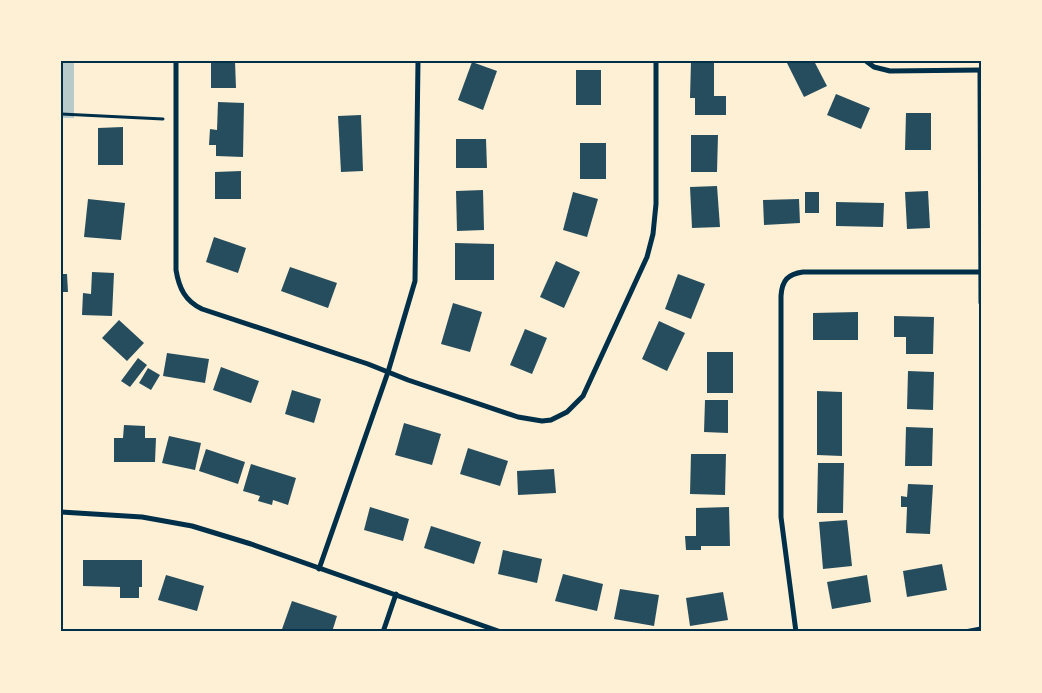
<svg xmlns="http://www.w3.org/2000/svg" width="1042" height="693" font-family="Spectral,serif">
<rect width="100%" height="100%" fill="#fdf0d5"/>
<!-- green -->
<rect fill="#b9caca" x="61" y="61" width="13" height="57"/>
<!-- building -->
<g fill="#264d5e">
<polygon points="211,61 235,61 236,88 211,88"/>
<polygon points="691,61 714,61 714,96 726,96 726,115 695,115 695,98 690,98"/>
<polygon points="786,61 814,61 827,86 804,97"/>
<polygon points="472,62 497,71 483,110 458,100"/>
<rect x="576" y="70" width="25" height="35"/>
<polygon points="836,94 870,108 861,129 827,115"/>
<polygon points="218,102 244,103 243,157 216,156 216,145 209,145 210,129 217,130"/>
<polygon points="906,113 931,113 931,150 905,150"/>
<polygon points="361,115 363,171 341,172 338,116"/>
<polygon points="123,127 123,165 98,165 98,128"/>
<polygon points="691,135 718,135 717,172 691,172"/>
<polygon points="456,139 486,139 487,168 456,168"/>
<rect x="580" y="143" width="26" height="36"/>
<polygon points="241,171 241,199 215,199 215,172"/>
<polygon points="717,186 720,227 692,228 690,187"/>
<polygon points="483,190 484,230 457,231 456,191"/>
<polygon points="928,191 930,228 907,229 905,192"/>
<polygon points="573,192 598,199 587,237 563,230"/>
<rect x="805" y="192" width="14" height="21"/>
<polygon points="88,199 125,203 121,240 84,237"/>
<polygon points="799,199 800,223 764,225 763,200"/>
<polygon points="836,202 884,203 883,227 836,226"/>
<polygon points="214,237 246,248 238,273 206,262"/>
<polygon points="455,243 494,244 494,280 455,280"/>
<polygon points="556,261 580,272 564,308 540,297"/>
<polygon points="290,267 337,283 328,308 281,291"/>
<polygon points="92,272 114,273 112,316 82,315 83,293 91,294"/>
<polygon points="61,274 67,274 68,292 61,292"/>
<polygon points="678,274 705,284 691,319 665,309"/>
<polygon points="453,303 482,312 470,352 441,344"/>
<polygon points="858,312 858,340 813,340 813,313"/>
<polygon points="894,316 934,317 933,354 906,354 906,337 894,337"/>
<polygon points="119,320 144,343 127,361 102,338"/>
<polygon points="659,321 685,333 667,371 642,359"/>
<polygon points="525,329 547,338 532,374 510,365"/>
<rect x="707" y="352" width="26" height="41"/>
<polygon points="167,353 209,359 205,383 163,376"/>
<polygon points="138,358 147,365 130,387 121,381"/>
<polygon points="221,367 259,381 251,403 213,390"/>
<polygon points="148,368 160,375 151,390 139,383"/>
<polygon points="908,371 934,372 933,410 907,409"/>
<polygon points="292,390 321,399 314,423 285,414"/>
<polygon points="817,391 842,392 842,456 817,455"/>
<polygon points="705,400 728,400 728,433 704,432"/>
<polygon points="404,423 441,434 432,465 395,455"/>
<polygon points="124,425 145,426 145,438 156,438 155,462 114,462 114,438 123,438"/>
<polygon points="906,427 933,428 932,466 905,466"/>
<polygon points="169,436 201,443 195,470 162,463"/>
<polygon points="468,448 508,461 500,486 460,474"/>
<polygon points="206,449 245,462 238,484 199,471"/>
<polygon points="691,454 726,454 725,495 690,494"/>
<polygon points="818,463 844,463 843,513 817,513"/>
<polygon points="251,464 296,478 288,505 273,500 272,505 258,501 260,496 243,491"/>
<polygon points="554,469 556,493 518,495 517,471"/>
<polygon points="908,484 933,485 930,534 906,533 907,507 901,507 901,496 907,497"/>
<polygon points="370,507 409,519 403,541 364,530"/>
<polygon points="729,507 730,546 701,546 701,550 686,550 685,536 696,536 696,508"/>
<polygon points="847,520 852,566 823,569 819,522"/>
<polygon points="431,526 481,542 474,564 424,548"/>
<polygon points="503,550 542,559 537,583 498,574"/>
<polygon points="83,560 142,560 142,587 139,587 139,598 120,598 120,587 83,586"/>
<polygon points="942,564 947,590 907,597 903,571"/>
<polygon points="563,574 603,584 597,611 555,601"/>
<polygon points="166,575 204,586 197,611 158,600"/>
<polygon points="867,575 871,602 832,609 827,582"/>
<polygon points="620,589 659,595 654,626 614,619"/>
<polygon points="723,592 728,620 690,626 686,598"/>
<polygon points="292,601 337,616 332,632 281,632"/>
</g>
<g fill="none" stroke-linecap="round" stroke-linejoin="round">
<!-- path -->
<polyline stroke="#003049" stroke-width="3" points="61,114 163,119"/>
<!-- minor -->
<g stroke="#003049" stroke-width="5">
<path d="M 176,61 L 176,270 C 179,288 185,301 202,309 L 368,364 L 408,380 L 518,417 L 542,421 L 551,420 L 567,412 L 583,396 L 647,257 L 653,234 L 656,204 L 656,61"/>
<polyline points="866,61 874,67 890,71 981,70"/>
<polyline points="980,70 981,303"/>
<polyline points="61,512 142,517 192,526 251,544 501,632"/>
<polyline points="319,569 388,372 415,281 418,61"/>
<polyline points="383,632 396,594"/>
<path d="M 796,632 L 781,517 L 781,296 C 782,280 788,274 803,272 L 981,272"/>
<polyline points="965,632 981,629"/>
</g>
</g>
<!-- border -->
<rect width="1042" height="693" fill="none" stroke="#fdf0d5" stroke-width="125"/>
<rect x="62" y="62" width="918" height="568" fill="none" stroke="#003049" stroke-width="2"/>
</svg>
